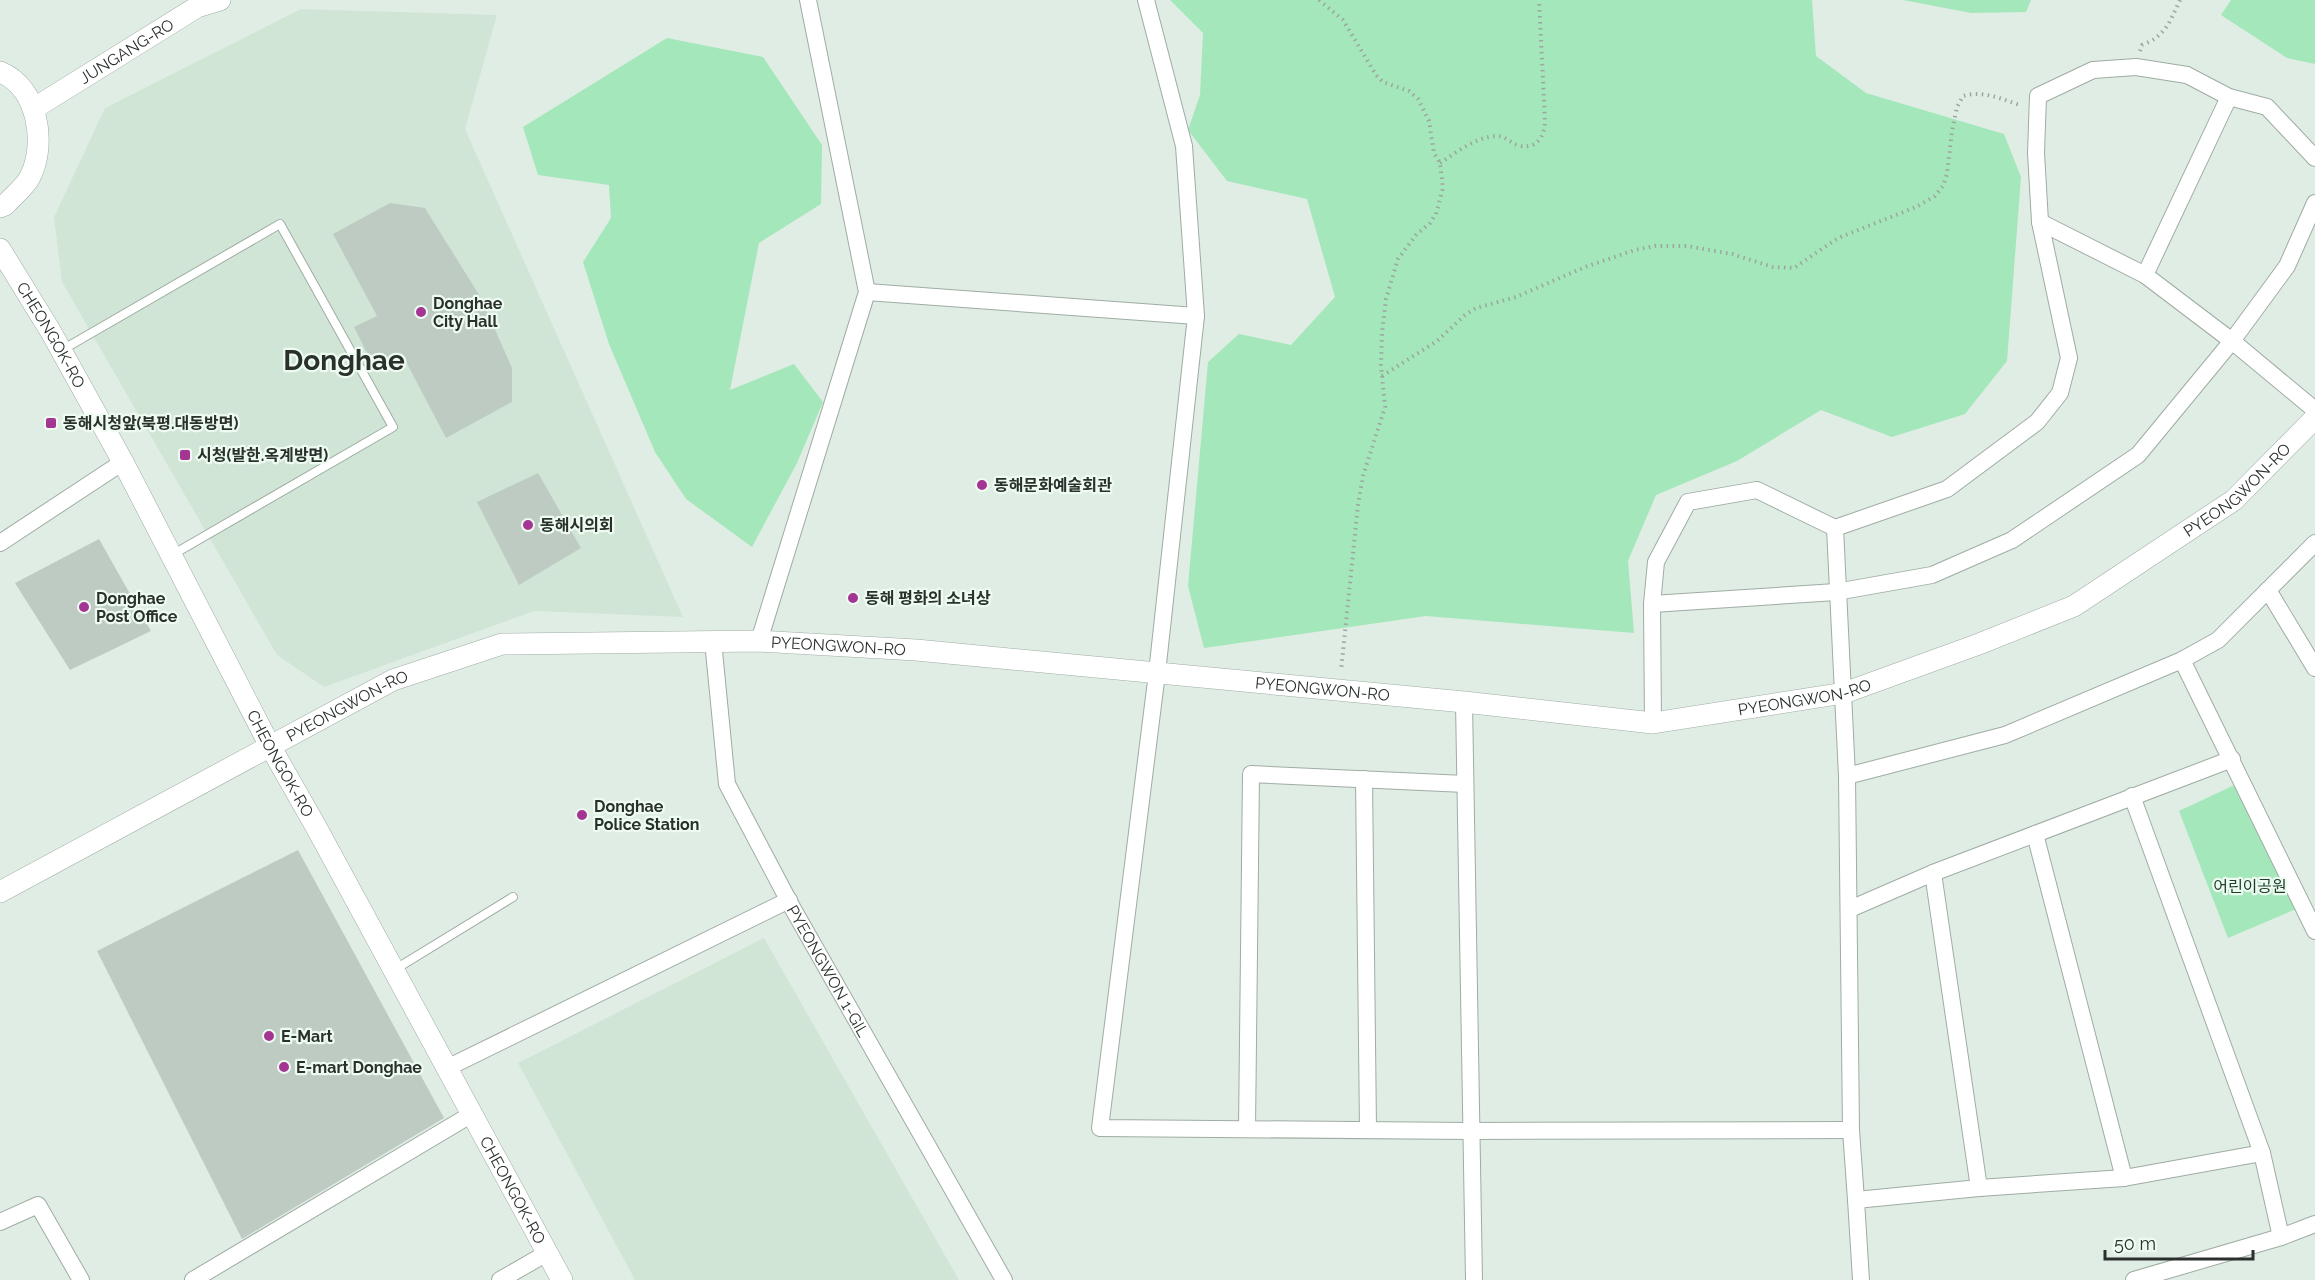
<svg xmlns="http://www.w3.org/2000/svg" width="2315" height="1280" font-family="Raleway,'Noto Sans KR',sans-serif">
<rect width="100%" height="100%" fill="#e0ede4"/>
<!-- built -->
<g fill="#d1e5d7">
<polygon points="301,9 497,15 465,129 683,617 534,611 324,687 277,655 62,282 54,217 105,108"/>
<polygon points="764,938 959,1280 635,1280 518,1063"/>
</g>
<!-- green -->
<g fill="#a4e7ba">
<polygon points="1170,0 1812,0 1816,56 1866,93 2004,134 2021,177 2007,361 1965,414 1892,437 1821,410 1737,461 1656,495 1628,561 1634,633 1426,616 1204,648 1188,586 1208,362 1239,334 1291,345 1335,297 1307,199 1227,181 1188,130 1200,95 1203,33"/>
<polygon points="1903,0 2031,0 2026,12 1971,13"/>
<polygon points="2231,0 2315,0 2315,64 2287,58 2221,15"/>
<polygon points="667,38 763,57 822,145 821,204 759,243 730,390 794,364 823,402 797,463 752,547 686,499 655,452 609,344 583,262 611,218 609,185 538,175 523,127"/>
<polygon points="2243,781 2303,906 2228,938 2179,811"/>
</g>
<!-- building -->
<g fill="#becbc2">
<polygon points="390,203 425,208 481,298 512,368 512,402 446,438 403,356 374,367 354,327 377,316 333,234"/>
<polygon points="538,473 581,548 519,585 477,502"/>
<polygon points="99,539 151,631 70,670 15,583"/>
<polygon points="298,850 444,1118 242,1239 97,951"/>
</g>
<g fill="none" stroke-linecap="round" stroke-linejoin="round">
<!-- service casing -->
<g stroke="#9faca3" stroke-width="10">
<g id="service">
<polyline points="62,350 280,224 393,427 172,555"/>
<polyline points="394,970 513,897"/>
</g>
</g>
<!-- minor casing -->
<g stroke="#9faca3" stroke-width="18">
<g id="minor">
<polyline points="1146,0 1184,146 1196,316 1157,673 1100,1128 1471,1131 1851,1130"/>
<polyline points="2315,158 2267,107 2229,97 2187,75 2136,67 2093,70 2038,96 2036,153 2040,222 2069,358 2060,393 2037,422 1947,489 1835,528 1757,490 1688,502 1656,562 1652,604 1836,592 1932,575 2012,540 2138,455 2232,341 2287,266 2315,203"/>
<polyline points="2040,222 2145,275 2232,341 2315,410"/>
<polyline points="2145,275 2229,97"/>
<polyline points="867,292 1196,316"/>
<polyline points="1835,528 1847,776 1851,1130 1856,1200 1979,1188 2124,1178 2262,1153 2281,1237"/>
<polyline points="0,543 123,462"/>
<polyline points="2268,590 2315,668"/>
<polyline points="1652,604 1653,723"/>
<path id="s1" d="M 713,641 L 727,784 L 793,909 L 1004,1280"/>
<polyline points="759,641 867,292 808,0"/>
<polyline points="2182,660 2315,931"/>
<polyline points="1464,702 1474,1280"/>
<polyline points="1847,776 2005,735 2182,660 2218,640 2315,543"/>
<polyline points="1364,779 1368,1130"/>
<polyline points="2132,796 2262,1153"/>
<polyline points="2035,834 2124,1178"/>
<polyline points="1933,873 1979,1188"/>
<polyline points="1850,909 1933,873 2232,759"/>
<polyline points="447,1068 789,900"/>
<polyline points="1247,1129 1251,774 1465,784"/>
<polyline points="1856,1200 1861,1280"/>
<polyline points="0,1222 38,1205 81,1280"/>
<polyline points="193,1280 472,1114"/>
<polyline points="500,1280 547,1253"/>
<polyline points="2134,1280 2281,1237 2315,1224"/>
</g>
</g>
<!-- tertiary casing -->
<g stroke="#9faca3" stroke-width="22">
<g id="tertiary">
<path d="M 0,72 C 38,87 47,144 30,177 C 25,187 13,196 5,205 L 0,207"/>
<path id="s2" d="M 33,109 L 197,7 L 220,0"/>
<path id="s3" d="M 0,249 L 51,332 L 123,462 L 270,746 L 315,825 L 562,1280"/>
<path id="s4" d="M 0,892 L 393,680 L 502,644 L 759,641 L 916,650 L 1464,702 L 1653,723 L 1844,693 L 1979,644 L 2074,606 L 2234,500 L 2315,418"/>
</g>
</g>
<!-- path -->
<g stroke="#9ca69f" stroke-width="4" stroke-dasharray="1.5 4.5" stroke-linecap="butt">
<polyline points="1319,0 1343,20 1376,75 1383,82 1409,91 1418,99 1429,121 1434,153 1440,163 1443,188 1436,214 1430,223 1416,235 1398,259 1386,299 1382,333 1381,365 1385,407 1363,476 1358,505 1341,671"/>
<path d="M 2140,51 L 2142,45 C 2166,36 2170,21 2180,0"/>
<path d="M 1440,163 C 1457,152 1474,138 1495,136 C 1505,135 1511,144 1520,146 C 1538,149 1545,135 1545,120 L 1539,0"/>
<path d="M 1382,376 L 1437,341 L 1465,315 L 1476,308 L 1516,297 L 1585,267 L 1635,250 L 1655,246 L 1687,246 L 1732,254 L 1773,267 L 1794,268 L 1838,238 L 1916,207 L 1935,196 L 1943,186 L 1947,174 L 1952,131 L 1957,107 L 1963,96 C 1983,90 2001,99 2020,105"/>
</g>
<!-- service -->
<use href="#service" stroke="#fff" stroke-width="8"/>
<!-- minor -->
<use href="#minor" stroke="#fff" stroke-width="16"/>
<!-- tertiary -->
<use href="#tertiary" stroke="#fff" stroke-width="21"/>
</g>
<!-- markers -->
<g fill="#a43593" stroke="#edfbf1" stroke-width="2">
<circle cx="421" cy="312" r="6"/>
<rect x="45" y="417" width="12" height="12" rx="3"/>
<rect x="179" y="449" width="12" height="12" rx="3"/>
<circle cx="982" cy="485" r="6"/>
<circle cx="528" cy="525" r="6"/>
<circle cx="853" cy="598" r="6"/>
<circle cx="84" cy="607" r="6"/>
<circle cx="582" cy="815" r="6"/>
<circle cx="269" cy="1036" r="6"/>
<circle cx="284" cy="1067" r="6"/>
</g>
<g text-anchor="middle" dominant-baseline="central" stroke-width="4.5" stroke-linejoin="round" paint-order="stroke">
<!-- street labels -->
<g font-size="16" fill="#2a302c" stroke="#edfbf1">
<text stroke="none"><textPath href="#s2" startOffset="110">JUNGANG-RO</textPath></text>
<text stroke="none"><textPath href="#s3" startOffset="100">CHEONGOK-RO</textPath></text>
<text stroke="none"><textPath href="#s4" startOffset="2356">PYEONGWON-RO</textPath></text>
<text stroke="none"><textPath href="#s4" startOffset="898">PYEONGWON-RO</textPath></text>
<text stroke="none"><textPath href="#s4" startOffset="1384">PYEONGWON-RO</textPath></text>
<text stroke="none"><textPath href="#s4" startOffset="1870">PYEONGWON-RO</textPath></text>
<text stroke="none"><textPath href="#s4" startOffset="394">PYEONGWON-RO</textPath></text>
<text stroke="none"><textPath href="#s3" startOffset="586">CHEONGOK-RO</textPath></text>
<text stroke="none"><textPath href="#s1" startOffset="356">PYEONGWON 1-GIL</textPath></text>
<text stroke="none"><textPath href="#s3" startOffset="1072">CHEONGOK-RO</textPath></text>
</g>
<!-- poi labels -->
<g font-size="16" font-weight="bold" fill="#2a302c" stroke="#edfbf1" text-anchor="start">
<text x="433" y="303">Donghae<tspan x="433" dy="18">City Hall</tspan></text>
<text x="63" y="423">동해시청앞(북평.대동방면)</text>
<text x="197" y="455">시청(발한.옥계방면)</text>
<text x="994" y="485">동해문화예술회관</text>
<text x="540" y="525">동해시의회</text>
<text x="96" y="598">Donghae<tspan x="96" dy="18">Post Office</tspan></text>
<text x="865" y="598">동해 평화의 소녀상</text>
<text x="594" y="806">Donghae<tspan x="594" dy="18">Police Station</tspan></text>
<text x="281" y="1036">E-Mart</text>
<text x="296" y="1067">E-mart Donghae</text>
</g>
<!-- park labels -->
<g font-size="16" fill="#1b3f29" stroke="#edfbf1">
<text x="2250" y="886">어린이공원</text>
</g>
<!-- town labels -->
<g font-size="28" font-weight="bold" fill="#2a302c" stroke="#edfbf1">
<text x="344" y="360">Donghae</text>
</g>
</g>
<!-- scale -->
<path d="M2105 1250v9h148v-9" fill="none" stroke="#2a302c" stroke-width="3"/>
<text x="2114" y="1250" font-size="18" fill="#2a302c" stroke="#edfbf1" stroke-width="4.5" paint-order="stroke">50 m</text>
</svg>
